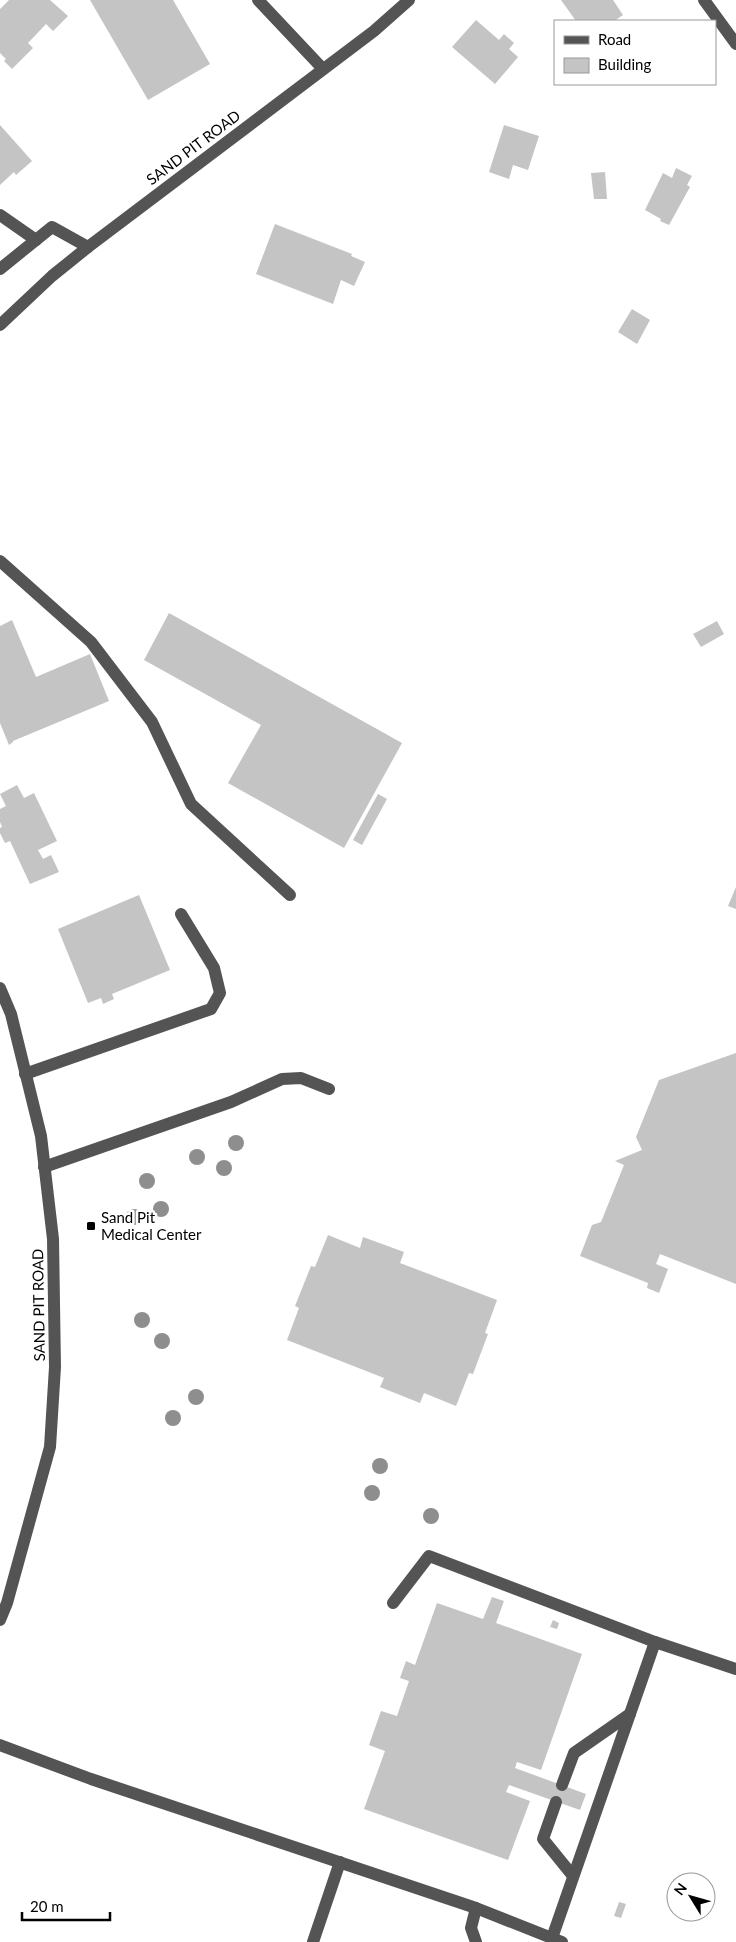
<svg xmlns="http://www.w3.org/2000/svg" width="736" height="1942" font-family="Lato,sans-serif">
<rect width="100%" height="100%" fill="#fff"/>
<!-- building -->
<g fill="#c4c4c4">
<polygon points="9,0 50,0 68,16 53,31 46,24 28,43 33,48 12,69 4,61 6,59 0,53 0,9"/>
<polygon points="90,0 173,0 210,64 148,100"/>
<polygon points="561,0 613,0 623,15 614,21 576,21"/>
<polygon points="476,20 499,40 504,34 514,43 509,49 518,57 495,84 452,47"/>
<polygon points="0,125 32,161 16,175 14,172 0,185"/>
<polygon points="504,125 539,136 528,170 513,165 509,179 489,172"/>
<polygon points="676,168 692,176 687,185 690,187 669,225 660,221 661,219 645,210 663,173 672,178"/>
<polygon points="605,172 607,199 594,199 591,173"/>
<polygon points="275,224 352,254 351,256 365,262 354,286 341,280 333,304 256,274"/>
<polygon points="632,309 650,320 637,344 618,332"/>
<polygon points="169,613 402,743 344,848 228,783 261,725 144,660"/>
<polygon points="12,620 36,677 90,654 109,701 13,741 13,742 9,745 0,723 0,626"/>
<polygon points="717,621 724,634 701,647 693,634"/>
<polygon points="17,785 24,798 34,793 57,841 38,850 43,859 51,855 59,872 30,884 10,841 5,843 0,833 0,828 2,827 0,822 0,809 6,806 0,794"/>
<polygon points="378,794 387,799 362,845 353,840"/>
<polygon points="736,887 736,909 728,906"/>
<polygon points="139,895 170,970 112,994 114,999 103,1004 101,998 88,1003 58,929"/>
<polygon points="736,1053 736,1284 660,1254 656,1264 668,1269 659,1293 647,1288 648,1283 580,1256 592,1225 601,1222 624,1165 615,1161 642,1150 636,1137 659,1080"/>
<polygon points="328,1235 360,1248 363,1237 404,1252 400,1263 497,1300 485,1333 488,1334 473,1374 469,1373 456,1406 424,1393 420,1403 380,1387 384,1378 287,1340 299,1308 295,1306 311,1266 315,1267"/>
<polygon points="492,1597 504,1601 496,1623 582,1654 541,1770 517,1762 515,1768 586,1794 580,1810 509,1785 506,1792 530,1801 508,1860 364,1809 385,1751 369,1745 381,1711 397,1716 409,1681 400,1678 406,1661 415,1665 437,1603 483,1619"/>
<polygon points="553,1620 559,1623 557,1629 550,1627"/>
<polygon points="619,1902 626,1904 621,1918 614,1916"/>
</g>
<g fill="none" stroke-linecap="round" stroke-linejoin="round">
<!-- minor -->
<g stroke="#545454" stroke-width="12">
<polyline points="258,0 323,69"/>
<polyline points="704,0 736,44"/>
<polyline points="0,215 36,240"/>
<polyline points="0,269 52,227 88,247"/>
<polyline points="0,325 52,276 88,247 374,31 409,0"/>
<polyline points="0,561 91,642 152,722 191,804 290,895"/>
<polyline points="0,988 11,1014 41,1136 53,1239 55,1367 50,1447 7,1603 0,1620"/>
<polyline points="25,1074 211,1009 220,993 214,968 181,914"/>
<polyline points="44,1167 231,1102 282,1079 301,1078 329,1089"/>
<polyline points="393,1603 429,1556 655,1642"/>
<polyline points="0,1745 91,1779 476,1908 562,1942"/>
<polyline points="562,1785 574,1753 630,1714"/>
<polyline points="556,1802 543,1839 573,1876"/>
<polyline points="476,1908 471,1928 476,1942"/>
<polyline points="552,1938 655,1642 736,1669"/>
<polyline points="313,1942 340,1862"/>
</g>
</g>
<!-- trees -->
<g fill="#8e8e8e">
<circle cx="236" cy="1143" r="8"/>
<circle cx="197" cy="1157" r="8"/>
<circle cx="224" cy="1168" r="8"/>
<circle cx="147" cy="1181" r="8"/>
<circle cx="161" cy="1209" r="8"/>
<circle cx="134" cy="1217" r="8"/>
<circle cx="142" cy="1320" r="8"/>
<circle cx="162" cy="1341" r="8"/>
<circle cx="196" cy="1397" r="8"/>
<circle cx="173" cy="1418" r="8"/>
<circle cx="380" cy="1466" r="8"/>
<circle cx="372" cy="1493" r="8"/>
<circle cx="431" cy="1516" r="8"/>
</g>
<!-- markers -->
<rect fill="#000" stroke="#fff" stroke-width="2" x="86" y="1221" width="10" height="10" rx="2.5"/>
<g text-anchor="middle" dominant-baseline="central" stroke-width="5" stroke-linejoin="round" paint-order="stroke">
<!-- street labels -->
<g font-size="15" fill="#000" stroke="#fff">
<text transform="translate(193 147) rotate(-37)">SAND PIT ROAD</text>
<text transform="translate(38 1305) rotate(-91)">SAND PIT ROAD</text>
</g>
<!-- poi labels -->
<g font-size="15" fill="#000" stroke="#fff" text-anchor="start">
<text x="101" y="1217">Sand Pit<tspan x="101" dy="17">Medical Center</tspan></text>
</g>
</g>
<!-- legend -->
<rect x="554" y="20" width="162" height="65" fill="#ffffff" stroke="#999999"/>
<rect x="564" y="36" width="25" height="8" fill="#545454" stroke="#999999"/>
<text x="598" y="45" font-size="15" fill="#000000">Road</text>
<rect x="564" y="58" width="25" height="15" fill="#c4c4c4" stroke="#999999"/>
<text x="598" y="70" font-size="15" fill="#000000">Building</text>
<!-- north arrow -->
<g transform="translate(691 1897) rotate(307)"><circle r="24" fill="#ffffff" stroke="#999999"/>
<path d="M0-4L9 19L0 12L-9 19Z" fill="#000000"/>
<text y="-8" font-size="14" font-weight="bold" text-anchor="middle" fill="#000000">N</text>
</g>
<!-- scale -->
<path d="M22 1912v8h88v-8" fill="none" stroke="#000000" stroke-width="2.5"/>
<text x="30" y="1912" font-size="15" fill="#000000" stroke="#ffffff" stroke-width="4" paint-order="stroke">20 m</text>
</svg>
